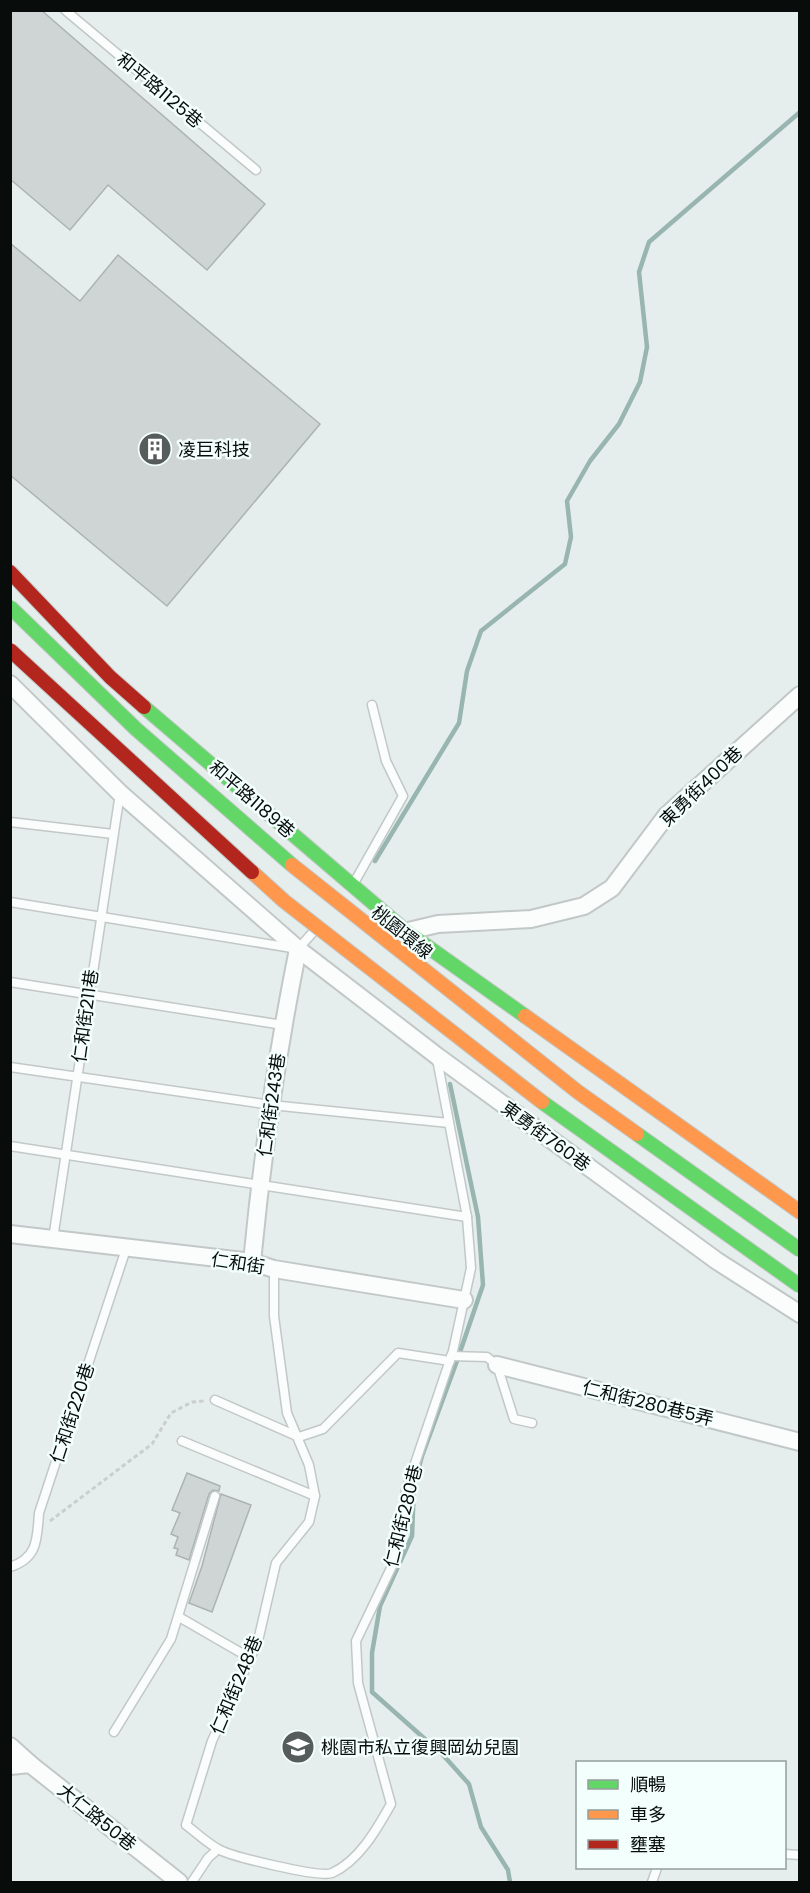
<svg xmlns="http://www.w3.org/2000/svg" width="810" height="1893" font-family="Poppins,'Noto Sans TC',sans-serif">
<rect width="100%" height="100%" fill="#e6eeed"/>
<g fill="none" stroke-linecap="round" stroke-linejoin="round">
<!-- stream -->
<g stroke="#98b5af" stroke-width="4.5">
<polyline points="375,861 459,723 467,671 481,631 565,564 571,537 567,501 590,461 619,424 640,382 647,347 639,272 649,242 800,112"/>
<polyline points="450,1084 478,1217 483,1285 460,1352"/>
<polyline points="457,1361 422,1456 414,1486 412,1536 380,1606 372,1653 372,1692 443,1755 469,1784 481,1827 508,1870 510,1882"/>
</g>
</g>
<!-- building -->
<g fill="#ced5d4" stroke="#adb3b2" stroke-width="1.5">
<polygon points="10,10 41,10 265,204 207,270 108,185 70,230 10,179"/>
<polygon points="10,243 80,301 118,255 320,424 167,606 10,475"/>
<polygon points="187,1473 220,1486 219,1491 213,1490 209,1494 189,1560 176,1555 178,1549 174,1548 178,1537 171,1534 180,1513 172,1510"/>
<polygon points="221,1494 251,1505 212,1612 189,1603 202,1566"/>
</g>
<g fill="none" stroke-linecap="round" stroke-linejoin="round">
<!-- lane casing -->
<g stroke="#c2c8c7" stroke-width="11">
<g id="lane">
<polyline points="65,10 256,170"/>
<polyline points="10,822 113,834"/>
<polyline points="354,883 403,796 386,761 372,705"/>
<polyline points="10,902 298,949 315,930"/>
<polyline points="10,982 283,1025"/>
<polyline points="10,1067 271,1105 449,1123"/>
<polyline points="10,1146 467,1217"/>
<polyline points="53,1239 120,793"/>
<path d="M 274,1269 L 274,1316 L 287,1413 L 309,1465 L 315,1496 L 309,1522 L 276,1563 L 258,1641 L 212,1741 L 186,1825 C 197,1833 208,1844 220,1850 C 234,1857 320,1878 332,1873 C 359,1861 377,1829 391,1804 L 358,1683 L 356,1641 L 392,1566 L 400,1540 L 406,1490 L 453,1351 L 471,1268 L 467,1217 L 437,1059"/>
<polyline points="451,1356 487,1357 497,1365 514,1419 532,1423"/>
<polyline points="215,1400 299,1437 323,1429 398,1353 450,1361"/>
<polyline points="182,1441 315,1496"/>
<path d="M 10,1567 C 38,1558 37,1539 39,1513 L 126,1249"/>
<polyline points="179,1617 250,1658"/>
<polyline points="114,1732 171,1639 215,1496"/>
<polyline points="784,1854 800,1855"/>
<polyline points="192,1882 208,1858 218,1849"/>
<polyline points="652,1882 657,1868"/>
</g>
</g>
<!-- street casing -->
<g stroke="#c2c8c7" stroke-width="20">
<g id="street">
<polyline points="10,684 120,793 298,949 437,1056 717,1261 800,1314"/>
<polyline points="400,933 438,924 531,919 584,906 612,888 666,816 800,695"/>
<polyline points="10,1234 252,1262 274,1269 464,1300"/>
<path d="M 252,1262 C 262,1157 277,1053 298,949"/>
<polyline points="497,1365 800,1442"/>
<polyline points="10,1746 30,1764"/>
<polyline points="10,1766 30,1764 179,1882"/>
</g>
</g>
<!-- fast casing -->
<g stroke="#c2c8c7" stroke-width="16">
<polyline id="fast" points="144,707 407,932 525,1016"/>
</g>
<!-- slow casing -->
<g stroke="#c2c8c7" stroke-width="16">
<polyline id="slow" points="525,1016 800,1212"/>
</g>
<!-- jam casing -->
<g stroke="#c2c8c7" stroke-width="16">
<polyline id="jam" points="10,572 110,677 144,707"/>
</g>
<!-- path -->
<polyline stroke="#cbcecd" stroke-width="3" stroke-dasharray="4.5 3" stroke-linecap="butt" points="50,1521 152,1444 171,1413 192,1402 204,1401"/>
<!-- lane -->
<use href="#lane" stroke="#fbfcfc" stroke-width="8"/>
<!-- street -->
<use href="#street" stroke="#fbfcfc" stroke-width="16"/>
<!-- fast -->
<use href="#fast" stroke="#63d668" stroke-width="14"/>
<!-- slow -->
<use href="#slow" stroke="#ff974d" stroke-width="14"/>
<!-- jam -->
<use href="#jam" stroke="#b3261e" stroke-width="14"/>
<!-- fast-bridge casing -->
<g stroke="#c2c8c7" stroke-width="16" stroke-linecap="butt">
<g id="fast-bridge">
<polyline points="10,607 136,729 292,865"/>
<polyline points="542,1102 800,1286"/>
<polyline points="637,1134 800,1250"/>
</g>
</g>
<!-- slow-bridge casing -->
<g stroke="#c2c8c7" stroke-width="16" stroke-linecap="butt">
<g id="slow-bridge">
<polyline points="292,865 578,1092 637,1134"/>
<polyline points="252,872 284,901 542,1102"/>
</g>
</g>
<!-- jam-bridge casing -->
<g stroke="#c2c8c7" stroke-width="16" stroke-linecap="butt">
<polyline id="jam-bridge" points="10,650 252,872"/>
</g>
<!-- fast-bridge -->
<use href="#fast-bridge" stroke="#63d668" stroke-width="14"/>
<!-- slow-bridge -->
<use href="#slow-bridge" stroke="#ff974d" stroke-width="14"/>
<!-- jam-bridge -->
<use href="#jam-bridge" stroke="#b3261e" stroke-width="14"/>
</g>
<!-- icons -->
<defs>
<g id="building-disc" transform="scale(1.725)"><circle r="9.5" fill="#565c5b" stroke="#f2fffc"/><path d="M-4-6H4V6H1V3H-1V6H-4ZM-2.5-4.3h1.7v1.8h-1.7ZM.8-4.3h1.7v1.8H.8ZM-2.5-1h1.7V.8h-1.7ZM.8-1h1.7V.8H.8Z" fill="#fff"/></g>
<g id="school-disc" transform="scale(1.725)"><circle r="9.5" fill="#565c5b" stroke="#f2fffc"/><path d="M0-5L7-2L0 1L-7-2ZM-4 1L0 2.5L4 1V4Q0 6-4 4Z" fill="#fff"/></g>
</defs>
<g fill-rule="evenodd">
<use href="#building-disc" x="155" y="449"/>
<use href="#school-disc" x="298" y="1747"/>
</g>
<g text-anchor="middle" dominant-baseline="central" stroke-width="5" stroke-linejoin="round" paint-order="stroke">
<!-- street labels -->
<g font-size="18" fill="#080d0c" stroke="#f2fffc">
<text transform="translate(160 90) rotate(40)">和平路1125巷</text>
<text transform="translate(701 786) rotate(-44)">東勇街400巷</text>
<text transform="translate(252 799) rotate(41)">和平路1189巷</text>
<text transform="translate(402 932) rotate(39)">桃園環線</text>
<text transform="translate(85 1016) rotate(-82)">仁和街211巷</text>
<text transform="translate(271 1105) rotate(-82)">仁和街243巷</text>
<text transform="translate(546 1136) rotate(36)">東勇街760巷</text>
<text transform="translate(238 1263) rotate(9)">仁和街</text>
<text transform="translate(648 1403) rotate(14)">仁和街280巷5弄</text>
<text transform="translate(72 1413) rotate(-72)">仁和街220巷</text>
<text transform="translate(403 1516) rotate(-76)">仁和街280巷</text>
<text transform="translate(236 1685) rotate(-67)">仁和街248巷</text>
<text transform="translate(97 1817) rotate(39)">大仁路50巷</text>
</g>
<!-- poi labels -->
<g font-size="18" fill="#080d0c" stroke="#f2fffc" text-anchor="start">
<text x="178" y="449">凌巨科技</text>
<text x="321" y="1747">桃園市私立復興岡幼兒園</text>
</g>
</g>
<!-- border -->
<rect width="810" height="1893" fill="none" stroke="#080d0c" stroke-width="24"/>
<!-- legend -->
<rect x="576" y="1761" width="210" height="108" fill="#f2fffc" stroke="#949e9c" stroke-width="1.5"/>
<rect x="588" y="1780" width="30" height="9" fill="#63d668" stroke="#949e9c" stroke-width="1.5"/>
<text x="630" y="1791" font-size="18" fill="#080d0c">順暢</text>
<rect x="588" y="1810" width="30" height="9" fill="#ff974d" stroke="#949e9c" stroke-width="1.5"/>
<text x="630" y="1821" font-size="18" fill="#080d0c">車多</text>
<rect x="588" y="1840" width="30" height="9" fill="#b3261e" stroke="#949e9c" stroke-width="1.5"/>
<text x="630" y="1851" font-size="18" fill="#080d0c">壅塞</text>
</svg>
